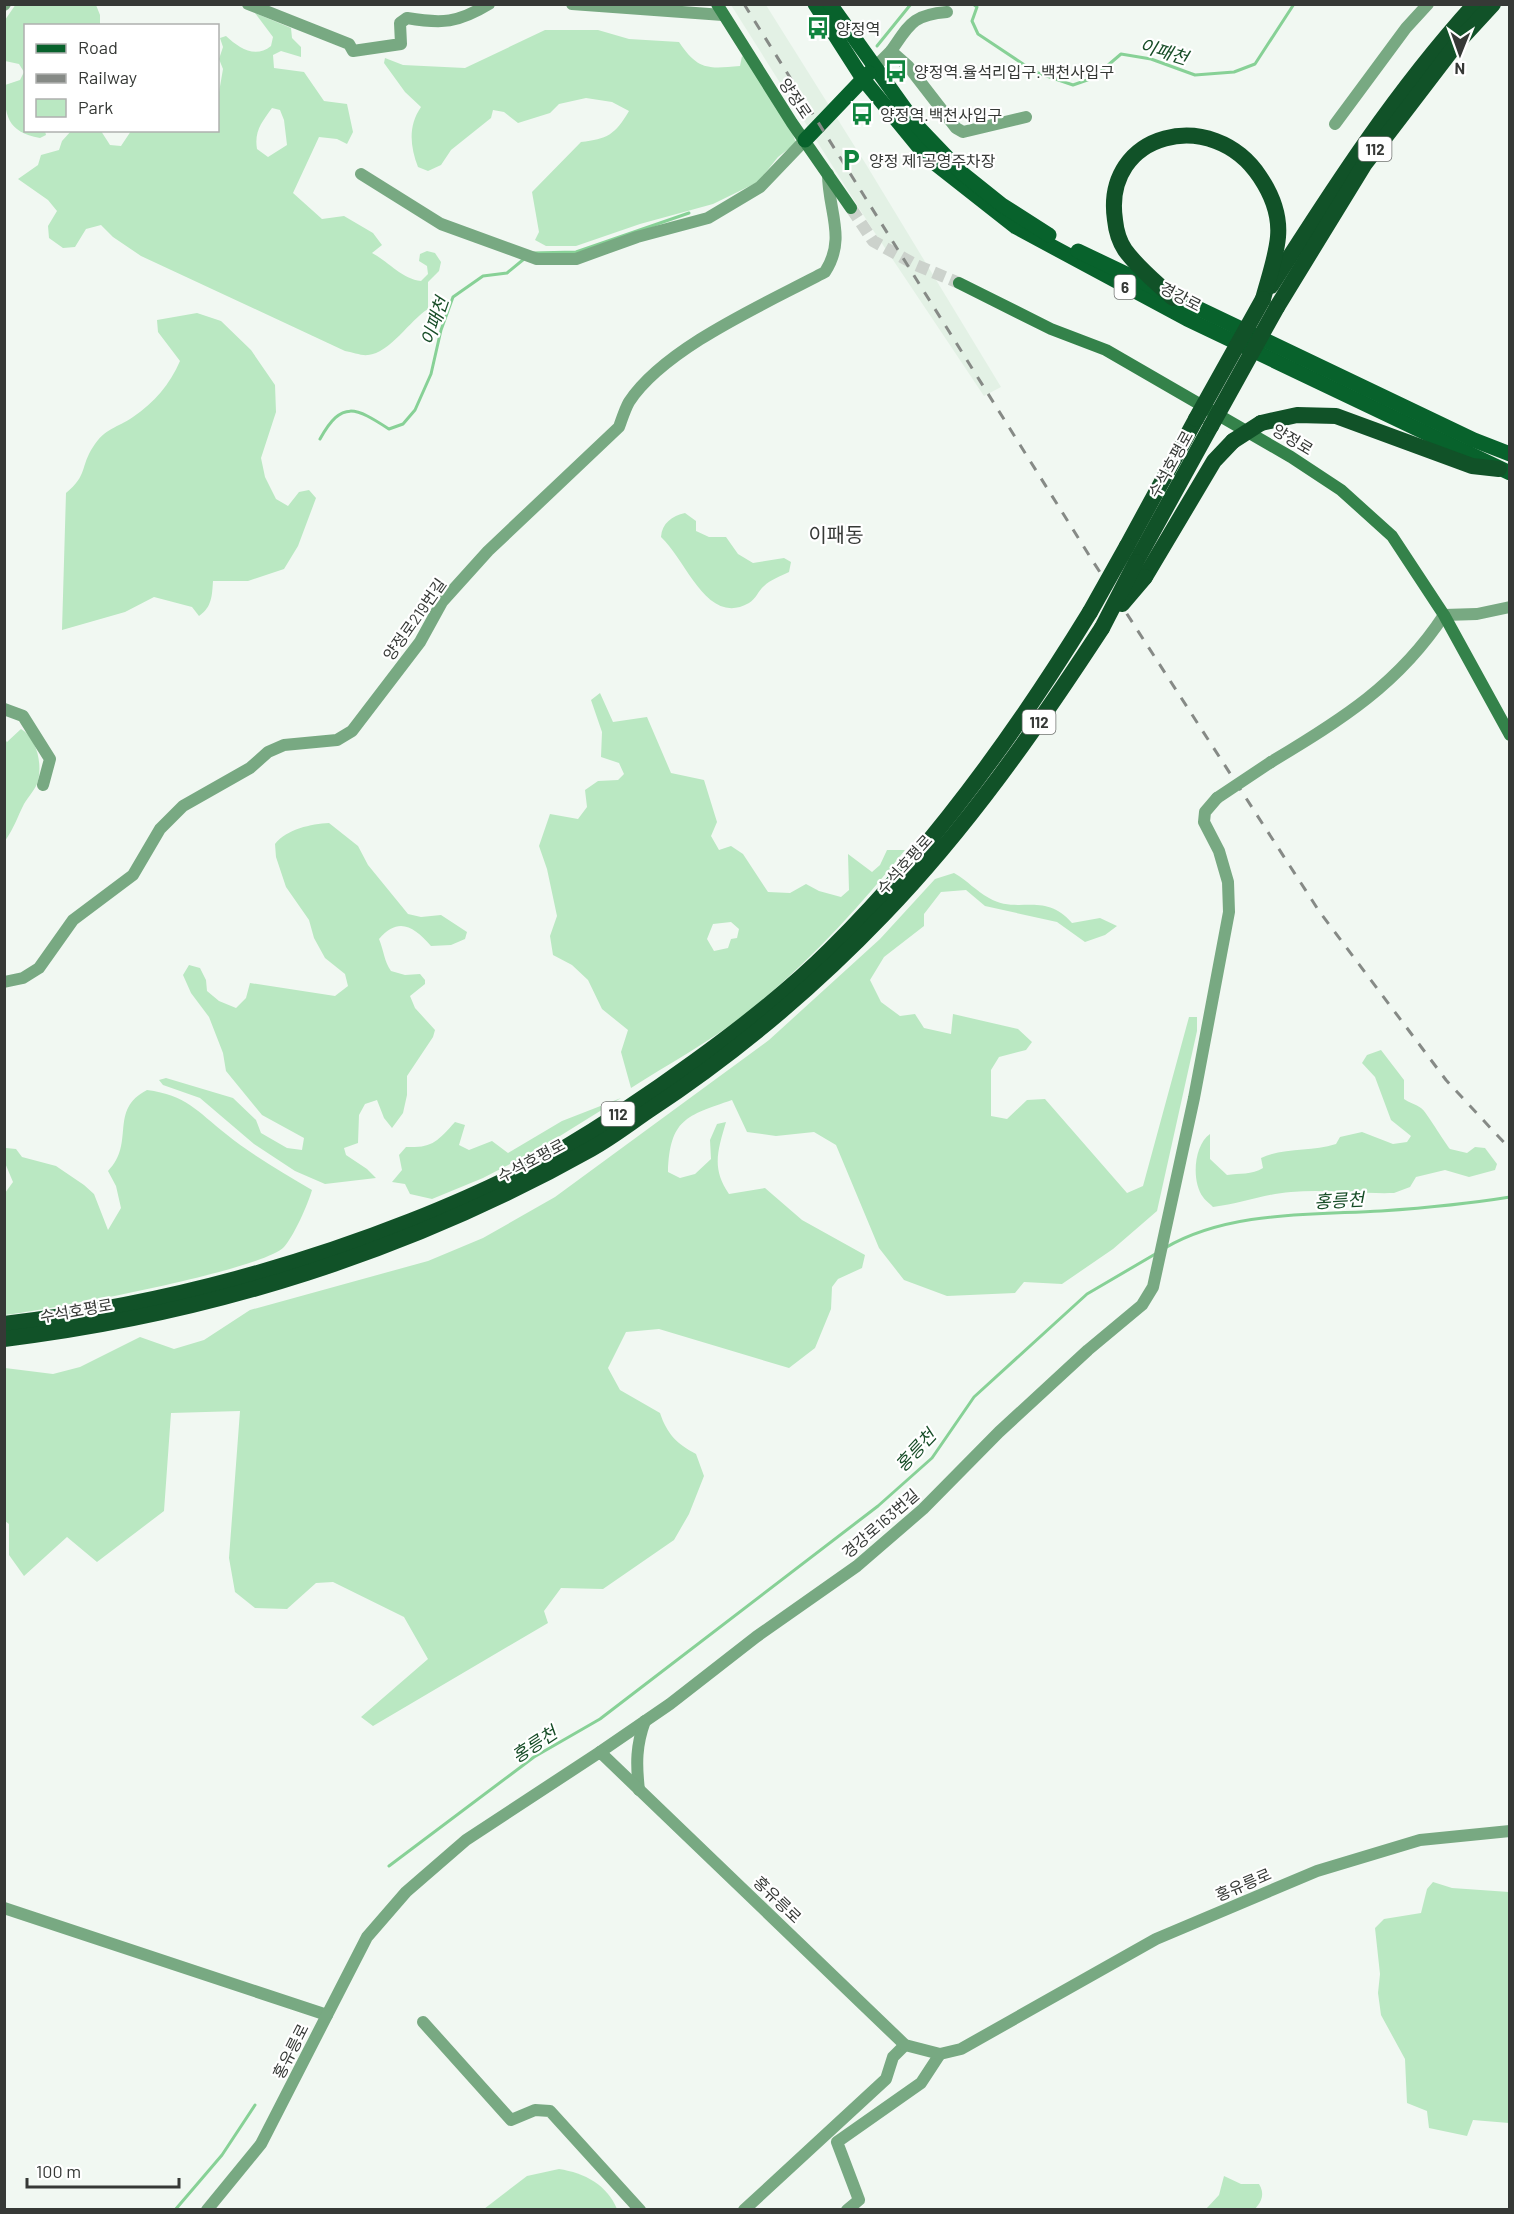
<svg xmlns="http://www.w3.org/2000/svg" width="1514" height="2214" font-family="Barlow,'Noto Sans KR',sans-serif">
<rect width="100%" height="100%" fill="#f1f8f2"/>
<!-- built -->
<polygon fill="#e3f1e5" points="731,5 766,5 867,166 1001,387 984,396 871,227"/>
<!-- green -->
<g fill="#bae8c2" fill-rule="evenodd">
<path d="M 16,4 L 96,5 L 100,15 L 100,25 L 26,26 L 26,130 L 45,131 L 46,135 L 40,138 C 7,132 4,115 5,85 L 20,80 L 24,72 L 19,64 L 5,61 L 5,20 Z"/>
<path d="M 255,13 L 291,28 L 292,38 L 301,47 L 301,57 L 281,51 L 273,55 L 274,68 L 304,72 L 324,101 L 347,104 L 353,132 L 347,144 L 337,139 L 319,137 L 293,193 L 322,219 L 344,216 L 373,233 L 382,245 L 372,253 C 389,262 402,279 421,281 L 428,274 L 427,266 L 419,261 L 420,254 L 427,251 L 435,253 L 441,262 L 439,271 L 428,282 L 428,309 C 410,320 390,353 368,355 C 362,356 352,352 345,351 L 141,256 L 113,237 L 101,225 L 86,229 L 75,247 L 63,248 L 49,238 L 48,226 L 57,211 L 48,200 L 18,179 L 38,165 L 41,155 L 59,150 L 62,141 L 71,131 L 101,131 L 110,145 L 121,146 L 131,131 L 218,130 L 218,98 L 223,69 L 219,59 L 223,47 L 220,38 L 226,36 C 239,48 255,59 271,46 L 273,37 ZM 272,108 L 280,110 L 284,120 L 287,145 L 268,157 L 257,149 C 254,131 262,122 272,108 Z"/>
<path d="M 545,30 L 598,30 L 629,39 L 679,42 C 698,70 707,69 740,66 L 742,56 L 750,61 L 791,129 L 796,143 L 778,157 L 758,182 L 713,204 L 640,224 L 576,246 L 546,246 L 535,240 L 539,232 L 532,192 L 581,142 C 607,139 615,135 629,111 L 612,102 L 586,98 L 559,104 L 550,113 L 518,123 L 504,112 L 493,110 L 491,118 L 451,150 L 441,165 L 428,171 L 418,167 C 410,146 408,126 421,107 L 405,92 L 384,63 L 385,58 L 403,65 L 465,68 Z"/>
<path d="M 197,313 L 221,321 L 251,350 L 275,385 L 276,412 L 261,458 L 265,477 L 276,499 L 288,506 L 299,492 L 309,490 L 316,498 L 298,546 L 284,569 L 248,581 L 213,581 C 212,596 212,607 199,616 L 192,607 L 154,597 L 125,612 L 62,630 L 66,493 C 88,475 80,467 93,447 C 105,428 117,428 133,417 C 154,403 170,384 180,361 L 158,332 L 157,320 Z"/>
<path d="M 685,513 L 696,521 L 696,531 L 709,537 L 726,537 L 738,554 L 753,563 L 784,558 L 791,562 L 789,572 C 781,576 770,580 764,586 C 758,591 756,599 749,603 C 707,627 687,561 661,537 C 662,523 672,516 685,513 Z"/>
<path d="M 600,693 L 613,722 L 647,717 L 671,773 L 704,780 L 717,822 L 711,836 L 719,850 L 731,846 L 743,854 L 768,892 L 790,893 L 806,884 L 819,891 L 841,897 L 849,890 L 848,854 L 872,872 L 880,865 L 887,850 L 905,850 C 859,908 807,964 749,1011 C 713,1040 670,1063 631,1088 L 621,1052 L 628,1030 L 602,1009 L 588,980 L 572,965 L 553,955 L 550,936 L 557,916 L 547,869 L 539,846 L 550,814 L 578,819 L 587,807 L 585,790 L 598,781 L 618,780 L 624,774 L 619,763 L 601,757 L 602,732 L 591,700 ZM 731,922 L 739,929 L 737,938 L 731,939 L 728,948 L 714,951 L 707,939 L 713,924 Z"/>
<path d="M 21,729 C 38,739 43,767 37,784 C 34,791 28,797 24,804 C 17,818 14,828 5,841 L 5,740 L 7,742 Z"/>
<path d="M 329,823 L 358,846 L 368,865 L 408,914 L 421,917 L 441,915 L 467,932 L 465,939 L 451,945 L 431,946 C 414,927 399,916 379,939 C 384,951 384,961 391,971 L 405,975 L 420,974 L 425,980 L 425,984 L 410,996 L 415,1008 L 435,1030 L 433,1037 L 407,1076 L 407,1095 L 403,1113 L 392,1128 L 384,1118 L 377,1100 L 365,1104 L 359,1115 L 358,1143 L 344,1148 L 346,1155 L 367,1169 L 376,1178 L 325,1184 L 295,1171 L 254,1144 L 200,1098 L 163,1085 L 159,1080 L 166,1078 L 233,1098 L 256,1120 L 261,1133 L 287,1148 L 302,1150 L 304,1138 L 262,1115 L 226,1071 L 223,1053 L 209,1017 L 191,993 L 183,975 L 189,965 L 200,968 L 206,980 L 207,991 L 219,1001 L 236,1008 L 246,998 L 250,983 L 335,996 L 348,986 L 345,974 L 325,958 L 314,938 L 309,920 L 286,887 L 276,857 L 275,844 C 287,829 311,824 329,823 Z"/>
<path d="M 954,873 C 968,881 976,891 989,898 C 1017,915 1044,891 1072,923 L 1100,918 L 1117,926 L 1105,935 L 1085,942 L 1057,922 L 985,906 L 966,890 L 941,892 L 924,914 L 924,926 L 884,957 L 870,980 L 881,1002 L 900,1016 L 915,1014 L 924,1028 L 951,1034 L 953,1014 L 1018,1029 L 1032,1042 L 1026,1050 L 999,1057 L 991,1070 L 991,1116 L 1007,1119 L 1027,1100 L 1045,1099 L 1127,1193 L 1143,1186 L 1189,1017 L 1197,1017 L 1197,1031 L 1157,1211 L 1113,1249 L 1062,1284 L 1024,1282 L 1015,1293 L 947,1296 L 904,1280 L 879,1248 L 836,1145 L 814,1132 L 776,1136 L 747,1132 L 732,1100 C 686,1116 670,1119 668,1172 L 680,1178 L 695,1174 L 711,1159 L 710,1140 L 717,1124 L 726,1122 C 718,1150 711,1168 729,1194 L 765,1188 L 802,1220 L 865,1255 L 862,1268 L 838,1279 L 832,1287 L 831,1309 L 815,1348 L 789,1368 L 659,1329 L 626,1332 L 608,1368 L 620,1390 L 660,1413 C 667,1434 677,1444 696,1454 L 704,1476 L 689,1514 L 674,1540 L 603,1589 L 561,1588 L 544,1611 L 548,1623 L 373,1726 L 361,1717 L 428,1659 L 404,1617 L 333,1582 L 316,1583 L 287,1609 L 255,1608 L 235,1592 L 229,1558 L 240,1411 L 171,1413 L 164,1511 L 97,1562 L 67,1537 L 24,1576 L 9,1555 L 9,1524 L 5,1521 L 5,1368 L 53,1374 L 80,1367 L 140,1337 L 174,1349 L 204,1340 L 250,1310 L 428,1261 L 483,1238 L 555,1197 L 769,1040 L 880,939 L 935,879 Z"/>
<path d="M 1381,1050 L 1404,1080 L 1404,1099 C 1409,1103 1416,1104 1421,1108 C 1426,1111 1444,1142 1450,1149 L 1467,1153 L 1475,1147 L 1485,1148 L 1497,1164 L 1495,1170 L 1469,1177 L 1445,1170 L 1416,1177 L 1410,1187 L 1394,1193 C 1360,1194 1325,1189 1291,1192 C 1264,1194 1240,1204 1213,1207 C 1210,1204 1205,1200 1203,1197 C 1191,1181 1194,1145 1210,1134 L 1210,1159 L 1227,1175 C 1239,1173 1252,1175 1263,1168 L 1261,1158 C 1285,1147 1311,1152 1336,1144 L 1340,1137 L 1362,1132 L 1393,1144 L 1407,1142 L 1411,1136 L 1391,1120 L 1375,1077 L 1362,1063 L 1367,1055 Z"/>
<path d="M 147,1090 C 186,1095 197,1111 226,1134 C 252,1155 283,1173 312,1190 C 308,1204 294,1236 284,1247 C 260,1271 48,1310 5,1315 L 5,1193 L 13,1182 L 5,1163 L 6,1148 L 16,1149 L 22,1157 L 56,1166 L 84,1185 L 94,1194 L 108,1230 L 121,1208 L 116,1186 L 108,1171 C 136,1143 108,1110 147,1090 Z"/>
<path d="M 621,1098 L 539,1149 L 483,1178 L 432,1199 L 410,1194 L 405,1184 L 392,1182 L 402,1170 L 399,1155 L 406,1147 C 432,1148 437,1142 455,1122 L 465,1125 L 459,1145 L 469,1150 L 492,1141 L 508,1153 L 562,1121 Z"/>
<polygon points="1433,1882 1452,1888 1509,1892 1509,2123 1473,2120 1467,2136 1429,2128 1427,2111 1407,2103 1405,2059 1381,2015 1378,1993 1380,1974 1375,1928 1384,1919 1421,1913 1427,1889"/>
<path d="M 559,2169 C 585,2173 607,2185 617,2209 L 484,2209 L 527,2176 Z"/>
<path d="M 1224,2176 L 1241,2184 L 1259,2184 C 1265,2194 1262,2201 1255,2209 L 1206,2209 L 1219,2195 Z"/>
</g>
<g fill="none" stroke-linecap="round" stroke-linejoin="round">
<!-- stream -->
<g stroke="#87d196" stroke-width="3">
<polyline points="973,4 977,7 972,21 978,34 1035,72 1073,85 1093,78 1121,54 1151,59 1195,75 1234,72 1255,64 1294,4"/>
<polyline points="877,46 911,4"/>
<polyline points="532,253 576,252 689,213"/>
<path d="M 320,439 C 342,399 356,408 389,429 L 403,424 L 415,410 L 431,374 L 441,330 L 453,297 L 483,276 L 507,273 L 524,259"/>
<path d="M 1165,1248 C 1228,1211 1310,1215 1381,1211 C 1424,1208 1467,1204 1510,1197"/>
<polyline points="389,1866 534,1757 600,1719 878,1506 932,1458 974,1397 1087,1294 1157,1253"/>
<polyline points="175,2210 222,2155 255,2105"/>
</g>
<!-- secondary-tunnel -->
<polyline stroke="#ccd2cc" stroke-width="12" stroke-dasharray="12 6" stroke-linecap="butt" points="851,208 873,241 916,265 959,283"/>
<!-- minor -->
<g stroke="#78a982" stroke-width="12">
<path d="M 248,4 L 349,44 L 353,51 L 401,44 L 400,23 L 407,18 C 442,24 458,23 489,4"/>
<polyline points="572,4 723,15"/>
<polyline points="4,5 5,4"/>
<path d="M 891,51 C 910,24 912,15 947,12"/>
<polyline points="874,68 891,51 908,66 956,128 963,132 1026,117"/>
<polyline points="1335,124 1406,28 1428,4"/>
<polyline points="361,174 441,224 537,259 576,259 637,237 708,218 760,187 805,140"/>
<polyline points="4,709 23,716 50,759 43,785"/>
<path d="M 1271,762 C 1341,720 1399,684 1444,615 L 1477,614 L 1510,607"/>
<path d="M 4,982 L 23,978 L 39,968 L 73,920 L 133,875 L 160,829 L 183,806 L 250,768 L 268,752 L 284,745 L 337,740 L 352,731 L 420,642 L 442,602 L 488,551 L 619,427 C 622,419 625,409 629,402 C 665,347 767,303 825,272 C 847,238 828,211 828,174"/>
<polyline points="600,1752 670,1704 756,1637 857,1566 923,1509 999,1432 1088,1350 1142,1305 1153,1287 1194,1098 1229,912 1228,882 1219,851 1204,822 1205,812 1217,798"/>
<polyline points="4,1908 327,2015"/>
<polyline points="423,2022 511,2120 535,2110 550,2111 640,2210"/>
<polyline points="744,2210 886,2079 893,2057 905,2045"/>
<polyline points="847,2210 859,2200 837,2142 921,2083 940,2054"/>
</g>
<!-- tertiary -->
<g stroke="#78a982" stroke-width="12">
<path d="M 639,1790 C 636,1764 636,1745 645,1721"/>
<polyline points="207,2210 261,2144 367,1937 406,1892 466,1840 600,1752 905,2045 940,2054 961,2049 1156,1939 1317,1871 1420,1840 1510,1831"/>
</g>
<!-- secondary -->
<g stroke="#34824a" stroke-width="12">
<polyline points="717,4 792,123 851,208"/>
<polyline points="959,283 1051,329 1106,350 1291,457 1341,490 1392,536 1444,615 1510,735"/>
</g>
<!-- primary -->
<g stroke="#08622c" stroke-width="15">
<polyline points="815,4 863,79 927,157 1016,227 1187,319 1510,473"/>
<polyline points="830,4 918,127 962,173 1002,205 1049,235"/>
<polyline points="805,140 869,73"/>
<polyline points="1078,251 1474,440 1510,454"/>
</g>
<!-- trunk -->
<g stroke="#115228" stroke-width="16">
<path d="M 1271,286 C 1334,187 1396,91 1475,4"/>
<path d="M 1173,298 C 1157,283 1138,268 1125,250 C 1119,241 1116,230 1115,220 C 1102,132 1213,105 1260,177 C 1272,195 1280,215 1278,237 C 1276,258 1268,280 1263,299"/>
<polyline points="1277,307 1364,165 1458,42 1493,4"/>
<polyline points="1261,423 1297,415 1336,416 1472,466 1499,469"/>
<polyline points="1127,546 1196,419"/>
<polyline points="1136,562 1211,426"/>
<polyline points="1145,577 1214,461 1233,441"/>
<path d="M 4,1324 C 145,1307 279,1273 411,1221 C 461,1201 512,1179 558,1152 C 605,1124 650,1094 694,1062 C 741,1028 789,991 830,950 C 931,850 1016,733 1090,612"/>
<path d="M 4,1339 C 210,1314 410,1251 591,1149 C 611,1138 629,1124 648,1111 C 733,1055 812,989 883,915 C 967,828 1036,729 1102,628"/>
</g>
<!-- rail -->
<polyline stroke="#868a86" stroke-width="3" stroke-dasharray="10 10" stroke-linecap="butt" points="744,4 1094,563 1319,911 1446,1080 1510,1149"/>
<!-- minor-bridge -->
<polyline stroke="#78a982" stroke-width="12" points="1217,798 1271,762"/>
<!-- trunk-bridge -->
<g stroke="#115228" stroke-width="16">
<polyline points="1196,419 1263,299"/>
<polyline points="1211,426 1277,307"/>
<polyline points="1233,441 1261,423"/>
<polyline points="1122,604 1145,577"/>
<polyline points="1090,612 1127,546"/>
<polyline points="1102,628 1136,562"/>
</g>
</g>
<!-- icons -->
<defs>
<g id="bus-bare" transform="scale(1.8)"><path d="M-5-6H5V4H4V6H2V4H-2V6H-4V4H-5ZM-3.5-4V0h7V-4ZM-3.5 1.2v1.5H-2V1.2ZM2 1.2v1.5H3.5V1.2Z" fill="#10853e" stroke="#fff" stroke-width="2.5" paint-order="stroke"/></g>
<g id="parking-bare" transform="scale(1.8)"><path d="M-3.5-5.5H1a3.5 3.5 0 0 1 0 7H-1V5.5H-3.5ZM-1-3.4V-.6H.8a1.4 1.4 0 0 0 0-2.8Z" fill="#10853e" stroke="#fff" stroke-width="2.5" paint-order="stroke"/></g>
</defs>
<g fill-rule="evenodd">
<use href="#bus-bare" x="818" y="28"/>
<use href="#bus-bare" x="896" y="71"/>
<use href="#bus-bare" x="862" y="114"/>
<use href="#parking-bare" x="851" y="160"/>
</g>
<g text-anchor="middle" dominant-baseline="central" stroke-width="4.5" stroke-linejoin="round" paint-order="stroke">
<!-- shield labels -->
<g fill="#fff" stroke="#727472" stroke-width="1.5">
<rect x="1358.5" y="137" width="33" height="24" rx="4.5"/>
<rect x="1114.5" y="275" width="21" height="24" rx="4.5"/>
<rect x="1022.5" y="710" width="33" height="24" rx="4.5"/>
<rect x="601.5" y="1102" width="33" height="24" rx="4.5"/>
</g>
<g font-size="15" font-weight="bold" fill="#363936">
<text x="1375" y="149">112</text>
<text x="1125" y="287">6</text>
<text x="1039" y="722">112</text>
<text x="618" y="1114">112</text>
</g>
<!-- poi labels -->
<g font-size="16" fill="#363936" stroke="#fff" text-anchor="start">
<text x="836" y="28">양정역</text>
<text x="914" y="71">양정역.율석리입구.백천사입구</text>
<text x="880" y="114">양정역.백천사입구</text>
<text x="869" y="160">양정 제1공영주차장</text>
</g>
<!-- street labels -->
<g font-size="16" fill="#363936" stroke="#fff">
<text transform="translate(796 98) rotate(56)">양정로</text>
<text transform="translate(1181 296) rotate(27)">경강로</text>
<text transform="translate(1293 439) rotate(31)">양정로</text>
<text transform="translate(1170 464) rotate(-61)">수석호평로</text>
<text transform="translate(414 619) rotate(-55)">양정로219번길</text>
<text transform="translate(904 864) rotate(-48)">수석호평로</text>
<text transform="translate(531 1160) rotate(-28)">수석호평로</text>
<text transform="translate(76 1310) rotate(-10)">수석호평로</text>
<text transform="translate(880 1523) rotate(-41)">경강로163번길</text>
<text transform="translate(1243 1884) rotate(-23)">홍유릉로</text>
<text transform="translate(778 1899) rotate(44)">홍유릉로</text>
<text transform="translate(290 2051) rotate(-63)">홍유릉로</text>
</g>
<!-- water labels -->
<g font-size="18" font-style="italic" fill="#174d27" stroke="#fff">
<text transform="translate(1164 51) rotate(17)">이패천</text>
<text transform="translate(434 321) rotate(-71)">이패천</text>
<text transform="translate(1339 1200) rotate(-3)">홍릉천</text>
<text transform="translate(915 1450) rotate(-47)">홍릉천</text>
<text transform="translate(534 1744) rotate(-33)">홍릉천</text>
</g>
<!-- quarter labels -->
<g font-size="20" fill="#363936" stroke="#fff">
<text x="836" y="534">이패동</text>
</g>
</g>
<!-- border -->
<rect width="1514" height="2214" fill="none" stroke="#363936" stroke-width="12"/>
<!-- legend -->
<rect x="24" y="24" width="195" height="108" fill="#ffffff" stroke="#afb0af" stroke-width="1.5"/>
<rect x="36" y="44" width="30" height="9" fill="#08622c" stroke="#afb0af" stroke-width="1.5"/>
<text x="78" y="54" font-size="18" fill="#363936">Road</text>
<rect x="36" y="74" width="30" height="9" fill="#868a86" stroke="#afb0af" stroke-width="1.5"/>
<text x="78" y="84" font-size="18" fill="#363936">Railway</text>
<rect x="36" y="99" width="30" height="18" fill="#bae8c2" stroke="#afb0af" stroke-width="1.5"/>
<text x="78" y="114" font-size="18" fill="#363936">Park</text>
<!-- north arrow -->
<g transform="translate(1460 54) rotate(181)" stroke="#ffffff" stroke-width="4.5" paint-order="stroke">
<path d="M0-4.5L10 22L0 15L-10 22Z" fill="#363936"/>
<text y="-9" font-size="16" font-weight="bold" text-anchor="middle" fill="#363936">N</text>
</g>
<!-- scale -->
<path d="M27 2178v9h152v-9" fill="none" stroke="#363936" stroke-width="3"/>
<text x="36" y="2178" font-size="18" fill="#363936" stroke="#ffffff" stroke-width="4.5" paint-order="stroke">100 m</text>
</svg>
